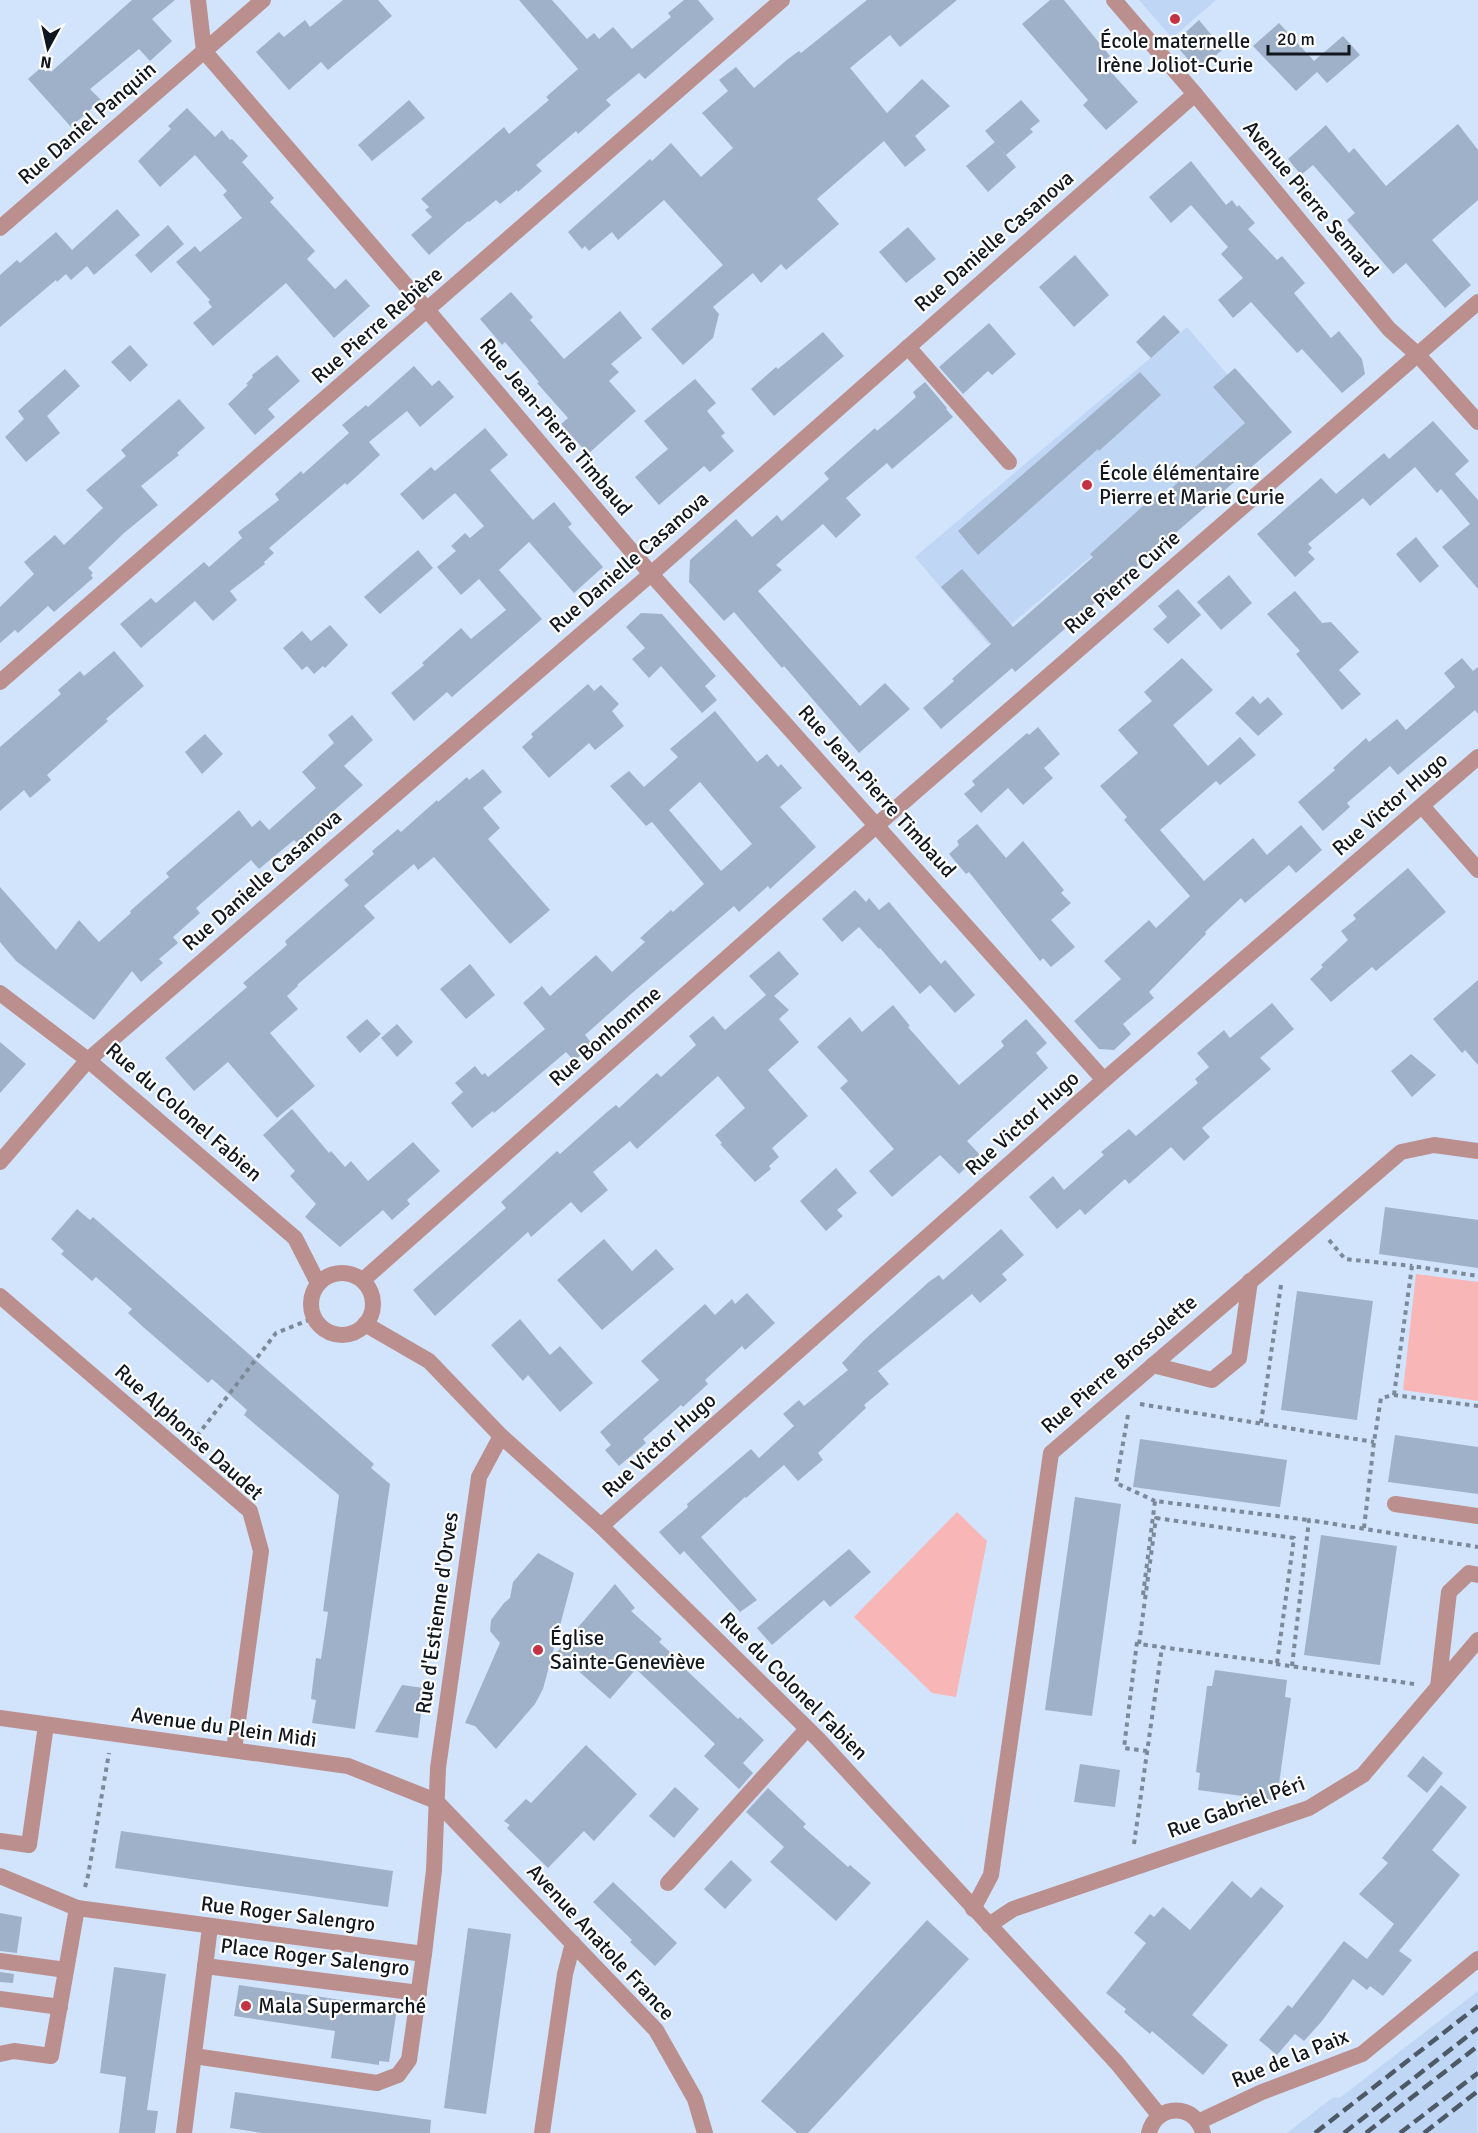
<svg xmlns="http://www.w3.org/2000/svg" width="1478" height="2133" font-family="Signika,sans-serif">
<rect width="100%" height="100%" fill="#d1e4fc"/>
<!-- built -->
<g fill="#bfd7f5">
<polygon points="1139,0 1216,0 1172,38"/>
<polygon points="1187,327 1260,413 988,644 915,557"/>
<polygon points="1478,1991 1477,2133 1287,2133 1332,2098 1341,2097"/>
</g>
<!-- green -->
<g fill="#f8b7b6">
<polygon points="1416,1274 1478,1282 1478,1401 1403,1390"/>
<polygon points="957,1512 987,1541 956,1697 932,1693 854,1617"/>
</g>
<!-- building -->
<g fill="#9fb1c8" fill-rule="evenodd">
<polygon points="132,0 175,0 152,19 172,41 150,61 139,49 90,89 101,100 71,127 28,79 45,64 51,72"/>
<polygon points="343,0 378,0 392,16 328,70 321,62 289,90 256,52 279,32 284,37 305,20 310,27"/>
<polygon points="519,0 552,0 587,39 594,33 599,39 613,27 632,49 671,17 668,13 684,0 698,0 714,19 645,79 639,73 606,100 611,105 578,134 576,131 536,165 542,171 518,192 517,190 500,204 496,200 469,222 468,221 429,255 411,235 432,217 425,210 429,207 421,199 504,127 509,134 549,100 546,97 578,69"/>
<polygon points="867,0 957,0 900,47 890,35 850,68 887,113 922,79 950,106 915,136 926,150 905,167 884,141 817,199 839,224 786,270 781,264 761,283 753,273 713,307 719,314 713,338 683,365 651,329 723,265 664,200 618,240 612,232 589,251 585,246 582,249 568,232 650,159 652,161 671,143 701,177 733,148 702,113 728,91 719,80 736,67 754,88 788,59 799,51 801,53"/>
<polygon points="1050,0 1064,0 1110,56 1102,62 1138,102 1106,130 1083,105 1088,100 1022,24"/>
<polygon points="1199,20 1223,49 1198,71 1174,43"/>
<polygon points="1279,23 1314,61 1343,36 1360,55 1327,83 1317,72 1296,91 1253,46"/>
<polygon points="409,100 425,118 372,161 358,145"/>
<polygon points="1021,100 1040,121 1030,129 1033,132 1006,155 985,131"/>
<polygon points="187,108 215,137 222,130 230,140 232,139 248,156 242,162 274,198 270,202 315,251 307,259 335,289 346,279 370,306 334,338 286,283 213,346 193,323 212,307 208,302 210,300 176,262 195,246 200,252 242,218 223,195 227,191 195,155 160,187 138,161 171,129 168,126"/>
<polygon points="1458,124 1478,150 1478,200 1432,240 1471,285 1445,308 1406,263 1393,274 1347,220 1355,213 1313,165 1301,175 1288,159 1326,125 1349,153 1354,148 1386,186"/>
<polygon points="995,142 1016,167 988,192 966,166"/>
<polygon points="1191,161 1226,205 1232,200 1237,207 1239,205 1255,223 1248,229 1277,260 1282,256 1305,283 1294,293 1331,338 1339,331 1362,359 1365,374 1342,393 1302,349 1297,353 1251,302 1233,318 1218,300 1243,278 1221,254 1228,247 1191,205 1171,223 1149,197"/>
<polygon points="117,209 140,235 94,275 87,266 71,280 66,274 57,282 56,280 0,327 0,275 17,260 20,263 56,232 72,250"/>
<polygon points="168,225 184,244 151,273 135,255"/>
<polygon points="908,227 936,259 906,283 879,252"/>
<polygon points="1075,255 1109,295 1074,327 1039,287"/>
<polygon points="511,292 533,317 530,320 564,359 620,311 642,338 611,364 619,372 609,381 636,411 588,454 561,424 568,418 537,383 539,382 505,342 502,345 480,319"/>
<polygon points="1164,315 1180,332 1151,358 1136,342"/>
<polygon points="989,323 1016,354 992,375 988,371 963,394 939,367"/>
<polygon points="823,332 844,356 774,416 751,389 776,367 778,369"/>
<polygon points="130,345 148,365 130,382 111,362"/>
<polygon points="277,355 300,381 268,409 275,417 255,435 228,404 248,385 246,384 253,377 252,375"/>
<polygon points="414,366 432,386 439,380 454,397 420,427 407,411 369,442 380,455 347,485 345,483 269,548 274,553 264,562 265,564 230,591 237,600 213,621 195,601 141,648 120,624 151,598 156,603 204,562 209,567 242,538 238,532 279,500 275,494 301,471 303,474 349,433 342,425 366,405 368,407"/>
<polygon points="1235,368 1292,432 1015,672 1012,668 941,729 923,708 954,681 952,679 991,644 941,587 962,569 1013,627 1093,557 1090,554 1154,496 1158,500 1245,423 1213,387"/>
<polygon points="65,369 80,386 47,416 60,433 26,462 5,437 24,419 18,411"/>
<polygon points="1140,372 1161,395 1099,451 1098,449 978,555 958,531"/>
<polygon points="695,379 716,403 707,411 725,433 721,436 734,451 710,472 704,466 659,505 635,477 668,449 644,421"/>
<polygon points="925,382 947,408 946,409 953,417 892,469 887,463 846,498 861,515 836,538 823,524 776,565 782,570 758,591 860,706 885,683 910,709 859,753 784,666 782,668 734,612 724,621 689,582 690,560 736,519 752,537 777,515 782,521 829,479 824,473 875,428 877,431 897,414 916,397 913,392"/>
<polygon points="179,399 205,428 177,453 179,455 141,486 158,505 124,533 88,568 93,573 91,575 93,578 54,612 48,606 18,633 15,630 0,643 0,607 34,574 24,562 55,535 64,545 103,508 86,490 126,456 121,450"/>
<polygon points="1433,421 1469,461 1455,474 1478,500 1478,589 1442,547 1470,524 1441,489 1437,493 1415,467 1370,506 1363,498 1308,544 1312,548 1308,552 1315,559 1295,577 1257,534 1321,478 1336,494 1384,453 1389,459"/>
<polygon points="485,428 508,455 490,470 533,520 554,502 572,524 568,527 603,567 574,593 529,542 499,570 542,619 452,697 447,692 414,721 391,693 424,665 422,663 461,628 471,639 506,610 479,579 461,595 437,567 456,551 451,546 465,533 470,538 484,526 455,493 423,520 400,494 431,467 435,471"/>
<polygon points="1416,537 1439,566 1420,583 1396,554"/>
<polygon points="418,550 433,568 380,614 364,597"/>
<polygon points="1229,575 1252,603 1221,630 1197,602"/>
<polygon points="1178,589 1201,615 1168,644 1153,629 1167,617 1158,606"/>
<polygon points="1295,591 1322,623 1331,622 1359,652 1339,670 1361,694 1342,710 1296,654 1300,651 1267,614"/>
<polygon points="641,613 662,614 716,676 705,686 717,700 702,713 661,666 649,678 632,659 645,648 626,627"/>
<polygon points="330,625 348,645 325,668 323,666 314,674 307,666 302,670 283,648 302,631 311,641"/>
<polygon points="114,651 144,686 106,719 108,721 47,775 51,780 30,798 24,790 0,811 0,747 61,694 58,690 80,671 84,676"/>
<polygon points="1182,658 1213,690 1173,725 1208,766 1240,737 1256,755 1220,785 1216,781 1160,830 1204,881 1253,838 1267,855 1301,825 1322,850 1296,873 1289,865 1245,903 1241,898 1205,932 1206,934 1149,992 1154,998 1123,1024 1131,1034 1114,1050 1099,1049 1074,1021 1121,979 1104,961 1149,920 1156,928 1190,896 1124,820 1127,817 1100,786 1138,753 1118,730 1152,701 1144,692"/>
<polygon points="1462,658 1473,671 1478,667 1478,714 1475,710 1398,775 1390,766 1347,803 1350,807 1323,831 1298,802 1335,770 1333,768 1366,738 1369,742 1397,719 1406,730 1455,687 1444,673"/>
<polygon points="588,684 594,691 601,685 619,704 612,711 624,726 595,750 589,743 549,778 522,747 533,737 531,734"/>
<polygon points="1253,696 1260,704 1268,697 1283,714 1258,736 1235,713"/>
<path d="M 715,711 L 757,762 L 767,754 L 778,767 L 781,764 L 802,788 L 780,807 L 816,847 L 770,889 L 768,886 L 739,912 L 734,906 L 631,994 L 585,1035 L 593,1045 L 574,1061 L 566,1052 L 494,1113 L 493,1111 L 472,1128 L 451,1103 L 463,1092 L 455,1083 L 475,1066 L 482,1075 L 485,1073 L 488,1077 L 545,1029 L 523,1003 L 542,986 L 550,996 L 596,955 L 612,972 L 645,942 L 640,938 L 671,910 L 673,912 L 704,884 L 652,822 L 646,826 L 610,786 L 629,771 L 644,787 L 678,757 L 670,749 ZM 700,782 L 752,844 L 721,871 L 669,810 Z"/>
<polygon points="352,715 373,740 344,766 363,785 297,843 294,840 259,869 251,860 196,908 200,913 173,937 178,943 159,959 163,963 141,982 132,971 94,1020 16,961 0,942 0,887 56,950 79,920 99,942 131,913 130,911 169,877 166,873 239,810 252,827 260,820 269,830 316,788 302,772 334,743 328,735"/>
<polygon points="1038,727 1060,754 1044,768 1053,778 1023,805 1008,788 981,813 964,794 975,785 972,781 1027,733 1029,735"/>
<polygon points="205,734 223,754 202,774 185,752"/>
<polygon points="483,769 502,792 483,808 500,828 488,839 550,910 510,944 434,857 418,870 414,864 364,906 375,918 297,985 298,986 287,996 298,1009 270,1033 315,1086 277,1118 228,1062 194,1091 165,1058 247,987 243,983 287,945 285,941 349,885 344,880 374,854 372,851 398,829 401,832 437,800 438,802 467,777 469,780"/>
<polygon points="977,824 1006,858 1023,841 1064,890 1061,893 1071,903 1051,920 1075,947 1051,967 1043,958 1040,961 969,872 966,874 949,854 959,845 957,841"/>
<polygon points="1408,868 1446,912 1376,971 1372,967 1331,1002 1310,979 1323,967 1321,965 1348,940 1341,931 1356,919 1353,915"/>
<polygon points="855,890 866,902 869,898 879,910 889,902 941,964 945,960 975,995 955,1013 930,985 920,994 880,948 879,949 859,927 842,942 822,919"/>
<polygon points="779,951 799,974 774,996 789,1010 779,1019 799,1042 768,1070 808,1116 772,1148 779,1157 769,1166 771,1169 755,1182 720,1144 722,1143 715,1135 745,1108 718,1076 637,1149 630,1141 593,1172 608,1190 581,1213 571,1202 531,1237 528,1232 435,1316 413,1290 506,1208 501,1202 557,1151 560,1154 607,1112 616,1105 619,1108 657,1073 661,1077 696,1045 689,1036 713,1016 725,1030 766,995 749,976"/>
<polygon points="470,964 495,995 466,1019 440,989"/>
<polygon points="1478,980 1478,1065 1465,1050 1462,1053 1433,1019"/>
<polygon points="1272,1003 1294,1029 1260,1058 1271,1069 1202,1128 1210,1137 1184,1161 1171,1147 1129,1184 1125,1179 1085,1215 1080,1209 1057,1229 1029,1197 1053,1176 1064,1190 1104,1155 1101,1152 1129,1129 1136,1136 1198,1083 1195,1079 1209,1067 1197,1053 1224,1030 1230,1038"/>
<polygon points="893,1005 910,1026 908,1027 959,1085 1004,1046 1001,1041 1026,1019 1047,1043 1036,1053 1048,1068 967,1141 980,1155 959,1174 940,1155 892,1197 869,1171 894,1149 840,1088 848,1081 817,1047 850,1017 862,1032"/>
<polygon points="367,1019 381,1034 360,1053 346,1037"/>
<polygon points="397,1024 413,1042 397,1057 381,1038"/>
<polygon points="0,1042 26,1064 0,1093"/>
<polygon points="1411,1054 1436,1075 1412,1097 1391,1071"/>
<polygon points="292,1109 329,1153 331,1151 345,1167 351,1161 368,1181 413,1142 440,1171 407,1200 410,1204 392,1220 383,1210 340,1247 305,1217 316,1204 290,1176 295,1171 263,1135"/>
<polygon points="836,1168 857,1193 837,1210 843,1216 826,1231 800,1201"/>
<polygon points="1385,1207 1478,1220 1478,1268 1379,1254"/>
<polygon points="77,1209 90,1220 93,1217 374,1464 371,1468 390,1484 355,1729 312,1723 316,1700 311,1699 316,1658 321,1659 328,1612 323,1611 339,1495 244,1415 247,1410 212,1379 208,1383 142,1326 128,1313 132,1309 96,1277 92,1281 61,1254 64,1251 51,1239"/>
<polygon points="1001,1229 1024,1255 1002,1274 1007,1280 980,1303 972,1294 878,1371 889,1384 864,1405 866,1408 818,1453 823,1460 798,1481 784,1465 746,1498 745,1497 701,1537 757,1600 740,1612 684,1551 680,1555 659,1532 688,1507 687,1504 751,1449 759,1458 794,1426 783,1414 799,1400 804,1406 848,1370 842,1363 864,1340 930,1281 939,1275 943,1280"/>
<polygon points="604,1239 632,1271 656,1249 674,1269 602,1330 557,1280"/>
<polygon points="1297,1291 1373,1301 1357,1420 1281,1410"/>
<polygon points="747,1293 775,1323 745,1350 742,1346 705,1380 708,1384 683,1407 681,1405 643,1439 646,1443 619,1466 605,1450 611,1445 600,1432 659,1380 641,1361 705,1304 715,1315 732,1299 735,1304"/>
<polygon points="520,1319 550,1355 560,1346 593,1383 560,1412 528,1375 523,1381 491,1345"/>
<polygon points="1395,1435 1478,1447 1478,1494 1388,1482"/>
<polygon points="1140,1439 1287,1460 1280,1507 1133,1487"/>
<polygon points="1075,1497 1121,1504 1092,1716 1045,1710"/>
<polygon points="1321,1535 1397,1546 1380,1665 1304,1655"/>
<polygon points="849,1549 871,1572 830,1607 824,1600 772,1645 757,1628"/>
<polygon points="538,1553 574,1573 543,1689 535,1704 496,1749 475,1726 465,1723 500,1643 490,1631 491,1620 504,1603 510,1598 513,1582"/>
<polygon points="615,1584 635,1608 631,1611 662,1639 659,1642 683,1664 682,1666 738,1719 740,1717 764,1740 743,1763 753,1773 739,1789 704,1756 715,1744 636,1669 610,1699 557,1652"/>
<polygon points="1215,1670 1287,1680 1285,1697 1291,1698 1279,1784 1274,1783 1272,1800 1198,1790 1200,1773 1196,1772 1207,1686 1212,1686"/>
<polygon points="402,1685 424,1688 418,1738 375,1732"/>
<polygon points="586,1745 637,1794 594,1841 584,1831 548,1868 507,1828 510,1825 504,1821 526,1799 531,1803"/>
<polygon points="1423,1756 1443,1773 1427,1793 1407,1776"/>
<polygon points="1080,1764 1120,1770 1115,1807 1074,1802"/>
<polygon points="1441,1785 1467,1807 1432,1850 1460,1875 1399,1951 1412,1960 1383,1996 1370,1986 1367,1990 1353,1979 1322,2021 1304,2041 1295,2034 1277,2055 1259,2040 1288,2005 1292,2008 1344,1941 1367,1959 1394,1924 1359,1894 1388,1863 1382,1858"/>
<polygon points="675,1787 699,1809 674,1838 649,1816"/>
<polygon points="768,1788 806,1824 803,1827 848,1867 850,1865 871,1883 836,1921 770,1862 784,1847 746,1812"/>
<polygon points="121,1831 393,1871 388,1907 115,1868"/>
<polygon points="731,1860 752,1880 725,1909 704,1889"/>
<polygon points="1232,1881 1251,1898 1261,1887 1284,1906 1192,2015 1228,2045 1203,2075 1152,2031 1150,2034 1124,2012 1126,2009 1106,1993 1146,1943 1134,1933 1150,1914 1154,1917 1163,1907 1190,1930"/>
<polygon points="613,1882 677,1943 655,1966 630,1942 632,1940 593,1902"/>
<polygon points="0,1913 22,1917 17,1953 0,1951"/>
<polygon points="927,1920 969,1959 808,2133 797,2133 761,2101"/>
<polygon points="468,1928 511,1934 486,2114 444,2108"/>
<polygon points="114,1967 166,1974 147,2110 158,2111 155,2133 119,2133 126,2077 100,2073"/>
<polygon points="0,1972 14,1974 13,1983 0,1982"/>
<polygon points="239,1985 397,2008 389,2062 379,2061 379,2065 331,2058 335,2031 234,2016"/>
<polygon points="235,2092 431,2120 430,2133 262,2133 230,2128"/>
</g>
<g fill="none" stroke-linecap="round" stroke-linejoin="round">
<!-- path -->
<g stroke="#7c899a" stroke-width="4" stroke-dasharray="4.5 4.5" stroke-linecap="butt">
<polyline points="1329,1240 1345,1259 1412,1266"/>
<polyline points="1394,1395 1412,1266 1478,1276"/>
<polyline points="1140,1404 1374,1442"/>
<polyline points="1128,1415 1116,1483 1155,1501"/>
<polyline points="1261,1423 1281,1285"/>
<polyline points="197,1436 276,1333 314,1318"/>
<polygon points="1156,1518 1294,1538 1277,1663 1139,1644"/>
<polyline points="1364,1528 1374,1442 1381,1398 1394,1395 1478,1406"/>
<polyline points="1143,1595 1155,1501 1309,1520"/>
<polyline points="1137,1642 1124,1748 1147,1751"/>
<polyline points="1276,1664 1414,1684"/>
<polyline points="1292,1666 1309,1520 1478,1547"/>
<polyline points="1134,1844 1162,1647"/>
<polyline points="85,1887 88,1876 109,1753"/>
</g>
<!-- service -->
<g stroke="#bb8f8e" stroke-width="16">
<polyline points="908,347 1009,462"/>
<polyline points="1153,1365 1212,1380 1239,1358 1250,1281"/>
<polyline points="1438,1687 1449,1592 1469,1573 1478,1575"/>
<polyline points="0,1841 29,1845 46,1725"/>
<polyline points="0,1961 66,1970"/>
<polyline points="205,1966 419,1993"/>
<polyline points="542,2133 565,1974 573,1943"/>
</g>
<!-- minor -->
<g stroke="#bb8f8e" stroke-width="16">
<polyline points="198,0 204,51 428,311 651,574 1104,1080"/>
<polyline points="1114,0 1195,94 1389,329 1418,355 1478,422"/>
<polyline points="0,228 263,0"/>
<polyline points="0,682 782,0"/>
<polyline points="1422,806 1478,870"/>
<polyline points="0,993 88,1060 295,1238 318,1283"/>
<polyline points="0,1162 88,1060 651,574 1195,94"/>
<circle cx="342" cy="1304" r="31"/>
<polyline points="363,1280 877,825 1478,302"/>
<polyline points="0,1296 250,1511 261,1551 234,1750"/>
<polyline points="365,1324 429,1361 501,1436 601,1526 818,1739 1117,2063 1159,2115"/>
<polyline points="1395,1504 1478,1516"/>
<polyline points="601,1526 1104,1080 1478,757"/>
<polyline points="0,1718 348,1766 436,1801 656,2030 695,2099 705,2133"/>
<polyline points="0,1876 77,1908 424,1954 434,1870 438,1768 479,1477 501,1436"/>
<polyline points="668,1883 807,1729"/>
<polyline points="973,1909 991,1875 1051,1453 1401,1152 1434,1145 1478,1151"/>
<polyline points="989,1925 1013,1909 1309,1808 1363,1775 1478,1640"/>
<polyline points="0,1999 60,2007"/>
<polyline points="0,2054 14,2051 51,2056 77,1908"/>
<polyline points="194,2056 377,2083 398,2075 409,2060 424,1954"/>
<polyline points="1198,2122 1262,2092 1362,2054 1478,1959"/>
<polyline points="184,2133 210,1927"/>
<path d="M 1149,2133 C 1156,2103 1196,2103 1203,2133"/>
</g>
<!-- rail -->
<g stroke="#4e5966" stroke-width="4.5" stroke-dasharray="12 6" stroke-linecap="butt">
<polyline points="1315,2133 1478,2006"/>
<polyline points="1344,2133 1478,2028"/>
<polyline points="1366,2133 1478,2046"/>
<polyline points="1400,2133 1478,2073"/>
<polyline points="1424,2133 1478,2091"/>
</g>
</g>
<!-- markers -->
<g fill="#c33343" stroke="#fff" stroke-width="2">
<circle cx="1175" cy="19" r="6"/>
<circle cx="1087" cy="485" r="6"/>
<circle cx="538" cy="1650" r="6"/>
<circle cx="246" cy="2006" r="6"/>
</g>
<g text-anchor="middle" dominant-baseline="central" stroke-width="4.5" stroke-linejoin="round" paint-order="stroke">
<!-- poi labels -->
<g font-size="21" fill="#10171f" stroke="#fff" text-anchor="start">
<text x="1175" y="41" text-anchor="middle">École maternelle<tspan x="1175" dy="24">Irène Joliot-Curie</tspan></text>
<text x="1099" y="473">École élémentaire<tspan x="1099" dy="24">Pierre et Marie Curie</tspan></text>
<text x="550" y="1638">Église<tspan x="550" dy="24">Sainte-Geneviève</tspan></text>
<text x="258" y="2006">Mala Supermarché</text>
</g>
<!-- street labels -->
<g font-size="21" fill="#10171f" stroke="#fff">
<text transform="translate(87 123) rotate(-41)">Rue Daniel Panquin</text>
<text transform="translate(1311 199) rotate(50)">Avenue Pierre Semard</text>
<text transform="translate(994 241) rotate(-41)">Rue Danielle Casanova</text>
<text transform="translate(377 325) rotate(-41)">Rue Pierre Rebière</text>
<text transform="translate(556 427) rotate(50)">Rue Jean-Pierre Timbaud</text>
<text transform="translate(629 562) rotate(-41)">Rue Danielle Casanova</text>
<text transform="translate(1122 582) rotate(-41)">Rue Pierre Curie</text>
<text transform="translate(877 791) rotate(48)">Rue Jean-Pierre Timbaud</text>
<text transform="translate(1390 804) rotate(-41)">Rue Victor Hugo</text>
<text transform="translate(262 880) rotate(-41)">Rue Danielle Casanova</text>
<text transform="translate(605 1036) rotate(-41)">Rue Bonhomme</text>
<text transform="translate(184 1112) rotate(41)">Rue du Colonel Fabien</text>
<text transform="translate(1022 1123) rotate(-42)">Rue Victor Hugo</text>
<text transform="translate(1119 1364) rotate(-41)">Rue Pierre Brossolette</text>
<text transform="translate(189 1432) rotate(42)">Rue Alphonse Daudet</text>
<text transform="translate(659 1445) rotate(-42)">Rue Victor Hugo</text>
<text transform="translate(437 1613) rotate(-82)">Rue d'Estienne d'Orves</text>
<text transform="translate(794 1686) rotate(45)">Rue du Colonel Fabien</text>
<text transform="translate(224 1727) rotate(8)">Avenue du Plein Midi</text>
<text transform="translate(1236 1807) rotate(-20)">Rue Gabriel Péri</text>
<text transform="translate(288 1914) rotate(7)">Rue Roger Salengro</text>
<text transform="translate(601 1942) rotate(47)">Avenue Anatole France</text>
<text transform="translate(315 1957) rotate(7)">Place Roger Salengro</text>
<text transform="translate(1290 2058) rotate(-22)">Rue de la Paix</text>
</g>
</g>
<!-- north arrow -->
<g transform="translate(48 48) rotate(188)" stroke="#ffffff" stroke-width="4.5" paint-order="stroke">
<path d="M0-4.5L10 22L0 15L-10 22Z" fill="#10171f"/>
<text y="-9" font-size="16" font-weight="bold" text-anchor="middle" fill="#10171f">N</text>
</g>
<!-- scale -->
<path d="M1268 45v9h81v-9" fill="none" stroke="#10171f" stroke-width="3"/>
<text x="1277" y="45" font-size="18" fill="#10171f" stroke="#ffffff" stroke-width="4.5" paint-order="stroke">20 m</text>
</svg>
